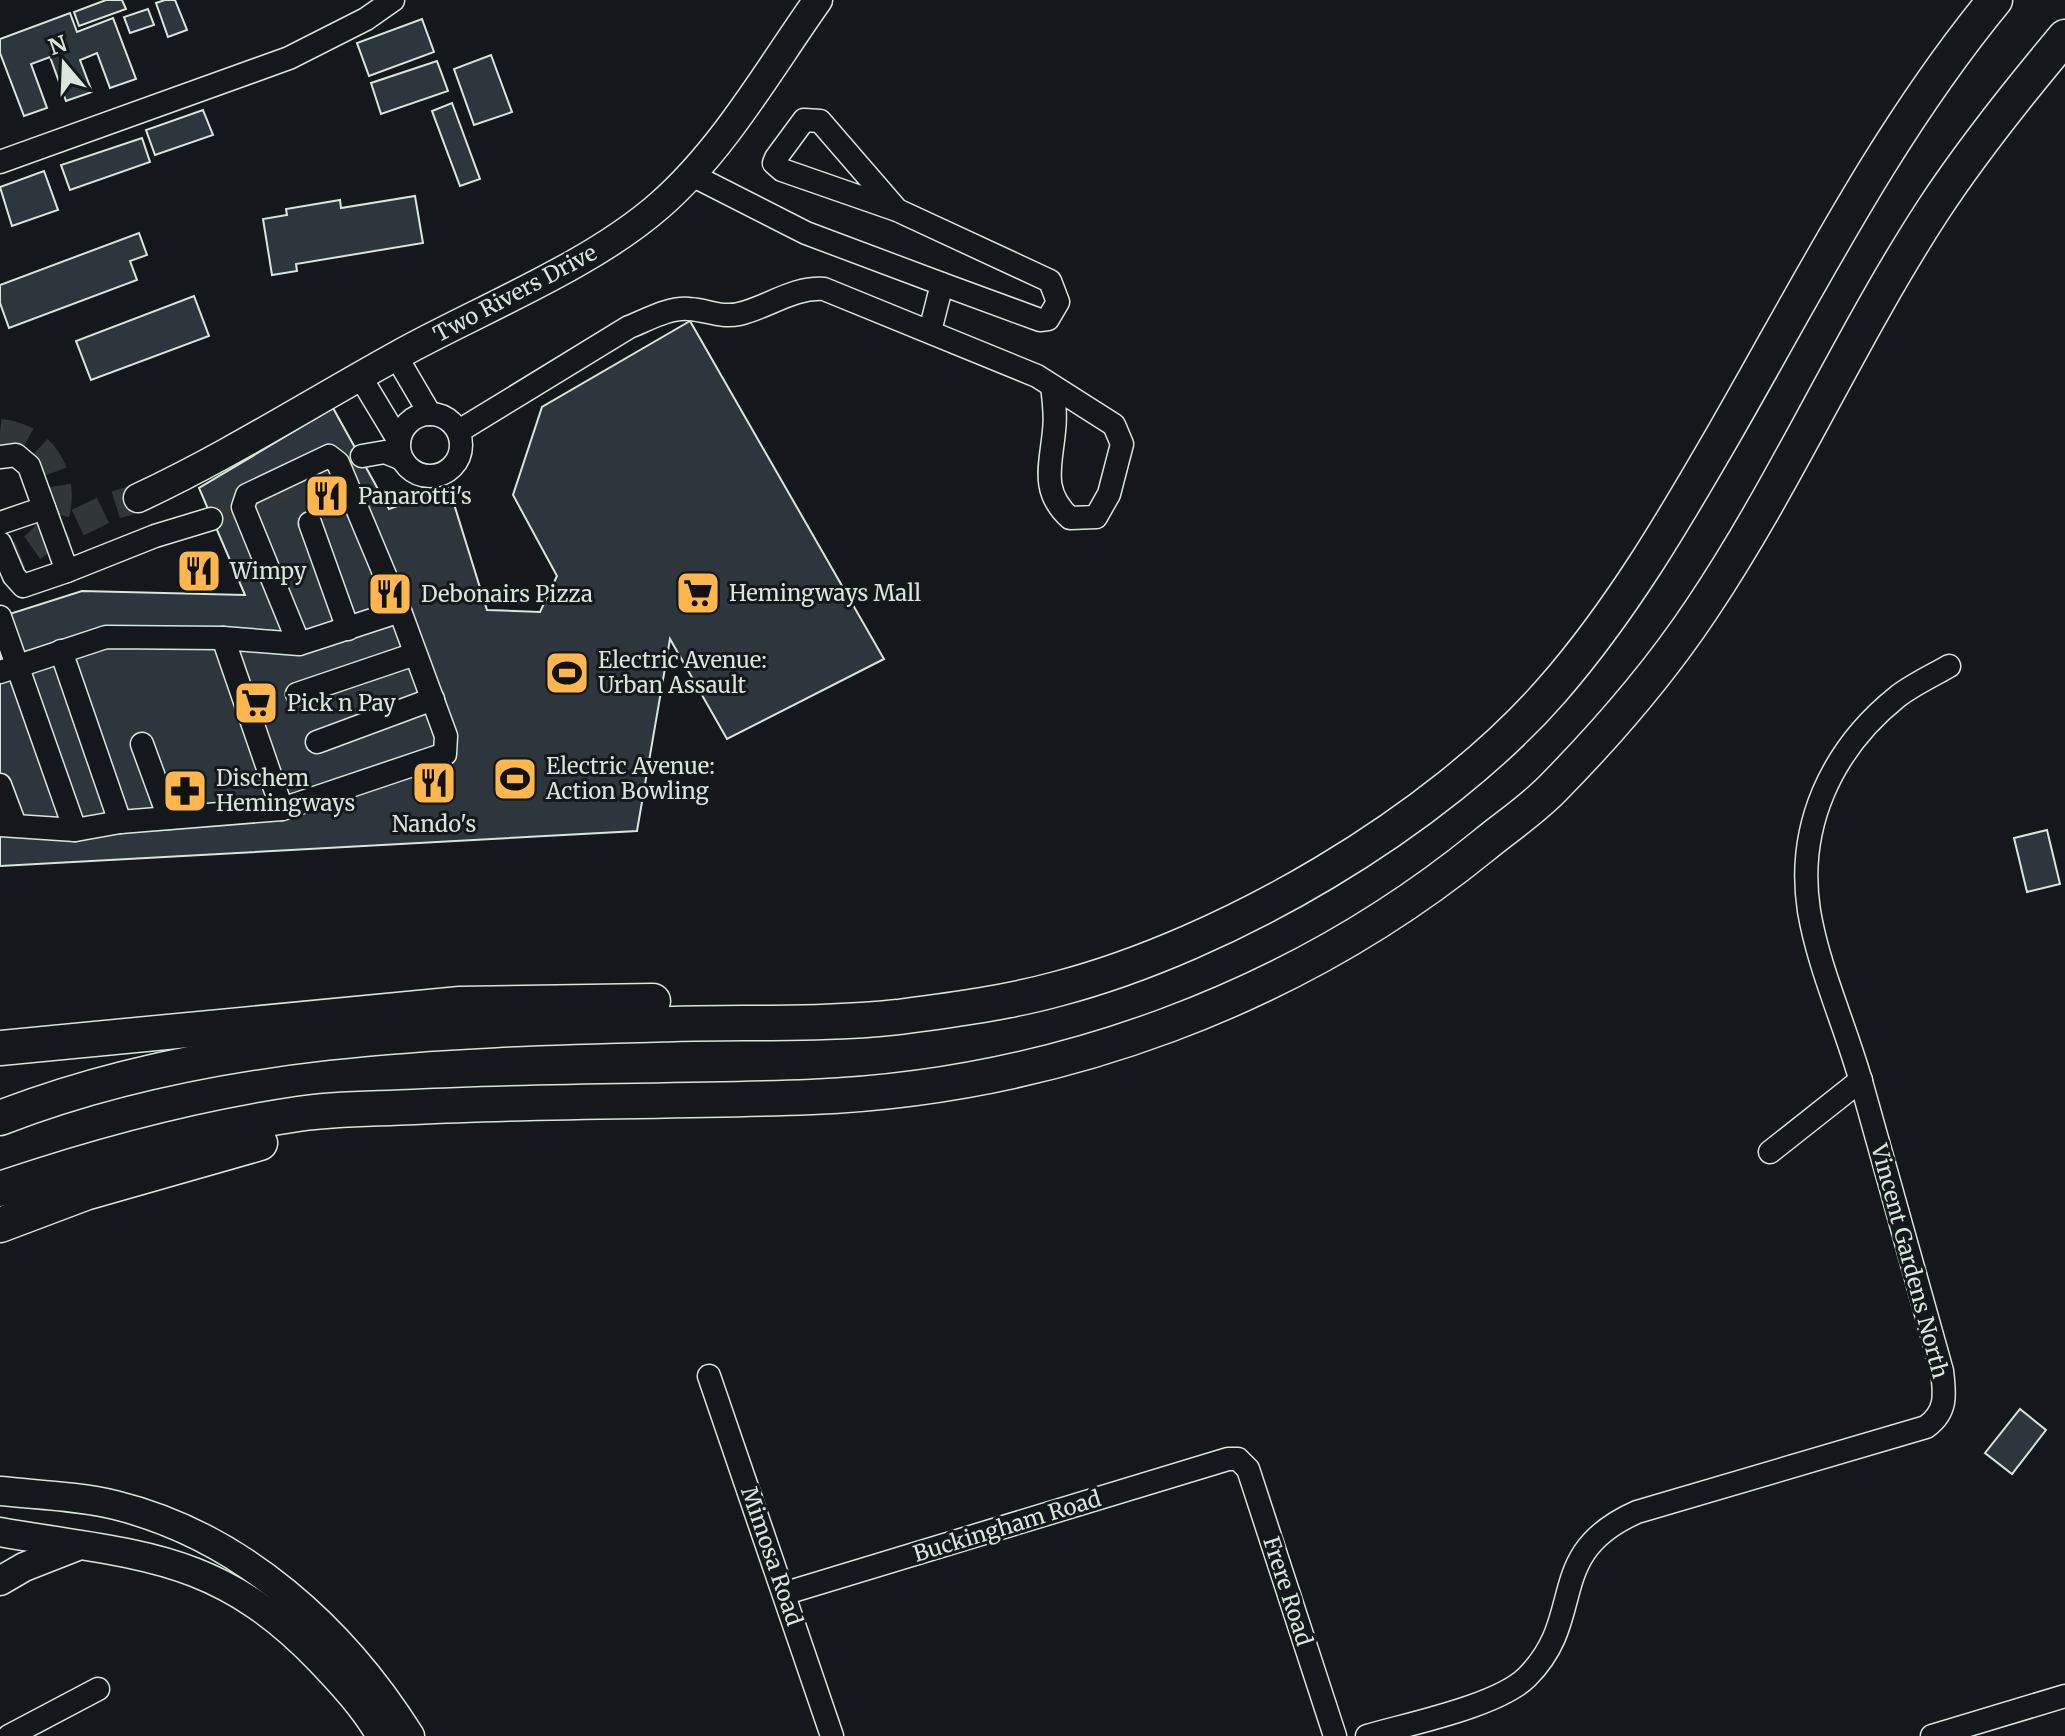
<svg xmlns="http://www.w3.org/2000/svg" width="2065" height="1736" font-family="Merriweather,serif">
<rect width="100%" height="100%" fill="#14181c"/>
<!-- building -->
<g fill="#2c363c" stroke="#d8e6dc" stroke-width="2">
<polygon points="106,0 122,0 126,9 79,26 74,12"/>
<polygon points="165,0 175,0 187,30 168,37 156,3"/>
<polygon points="148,9 154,25 130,33 124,17"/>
<polygon points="70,13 77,32 113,18 136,79 110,88 97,53 80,60 92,92 66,101 50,57 31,64 47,108 24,116 0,53 0,39"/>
<polygon points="422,19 434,52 369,76 357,43"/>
<polygon points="491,55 512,112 474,125 454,69"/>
<polygon points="437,61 448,91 381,114 371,83"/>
<polygon points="452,103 480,179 460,186 432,111"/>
<polygon points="203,110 213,135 155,155 146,130"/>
<polygon points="142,138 150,162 70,190 61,165"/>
<polygon points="44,171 58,210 12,226 0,187"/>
<polygon points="415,196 423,243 296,264 297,271 272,275 263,219 287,215 286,209 340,200 341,208"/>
<polygon points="139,233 147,255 130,261 137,280 9,328 0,303 0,285"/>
<polygon points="194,296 209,336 91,380 76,341"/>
<polygon points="690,321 884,659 727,739 670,639 637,831 0,866 0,617 82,591 245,595 199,488 333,408 389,509 449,488 487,610 540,612 557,576 513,495 542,407"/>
<polygon points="2047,830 2060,884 2027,892 2014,838"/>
<polygon points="2020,1409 2046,1430 2012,1474 1985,1453"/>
</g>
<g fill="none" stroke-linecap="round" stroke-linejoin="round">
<!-- minor-tunnel -->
<polyline stroke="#313739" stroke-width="22" stroke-dasharray="22 11" stroke-linecap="butt" points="211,519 362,456"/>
<!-- major-tunnel -->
<g stroke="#313739" stroke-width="28" stroke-dasharray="28 14" stroke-linecap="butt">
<path d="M 0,433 C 78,441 76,553 0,559"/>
<polyline points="40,541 112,506 138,498"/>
</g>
<!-- minor casing -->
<g stroke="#d8e6dc" stroke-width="25">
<g id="minor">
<polyline points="0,162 289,58 366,19 393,0"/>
<polyline points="690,174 806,233 942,284 930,331"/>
<polyline points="897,210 820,121 804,120 776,158 774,163 782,170 897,210 1050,281 1058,302 1048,319 1040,320 942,284"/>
<polyline points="396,356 430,414"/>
<polyline points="361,378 399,441"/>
<circle cx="430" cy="445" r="31"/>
<path d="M 459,431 L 629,327 C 647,320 669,307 689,309 C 707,310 721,318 739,314 C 769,307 792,287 824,289 L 1037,376 L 1114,425 L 1122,444 L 1109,494 L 1096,517 L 1070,518 C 1040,491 1051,465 1054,431 C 1056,416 1054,401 1052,386"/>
<polyline points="362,456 385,452 402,459"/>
<polyline points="0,457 16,455 29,466 67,571 155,536 211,519"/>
<polyline points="0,523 44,508"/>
<polyline points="310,523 348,629"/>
<polyline points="0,543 14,576 23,586 67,571"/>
<polyline points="0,617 75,830 120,822 282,809"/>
<polyline points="223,638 282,809 445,754 446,736 400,611"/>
<polyline points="61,651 120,822"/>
<polyline points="0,672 106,637 223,638 299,644 400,611 338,463 329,456 247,495 243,507 299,644"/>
<polyline points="297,694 415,654"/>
<polyline points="317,742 433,699"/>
<polyline points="142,744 169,818"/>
<polyline points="0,785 15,825"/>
<polyline points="0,825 75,830"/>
<polyline points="1770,1152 1861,1080"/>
<polyline points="709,1376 832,1736"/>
<polyline points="786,1593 1228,1459 1238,1459 1248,1469 1335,1736"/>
<polyline points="9,1736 98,1689"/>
<path d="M 1367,1736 C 1408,1724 1498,1706 1527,1677 C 1588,1616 1542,1554 1637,1512 L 1926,1427 C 1947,1412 1945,1395 1942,1371 C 1915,1276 1889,1180 1862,1085 C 1846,1027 1819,970 1809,911 C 1796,827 1831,750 1897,697 C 1912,685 1932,676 1949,666"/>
<polyline points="1932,1736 2065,1696"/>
</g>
</g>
<!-- major casing -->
<g stroke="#d8e6dc" stroke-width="31">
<g id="major">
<path d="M 138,498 C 228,456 311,403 398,355 C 479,310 591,266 660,205 C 724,149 769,69 818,0"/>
<path d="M 0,1491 C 38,1495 78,1496 115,1505 C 241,1536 343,1629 410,1736"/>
<path d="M 0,1532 C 137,1556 216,1552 320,1660 C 342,1683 365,1708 381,1736"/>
<polyline points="0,1581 24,1567 75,1547"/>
</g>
</g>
<!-- highway casing -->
<g stroke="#d8e6dc" stroke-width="37">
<g id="highway">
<polyline points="0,1048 460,1004 653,1001"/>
<path d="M 0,1118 C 214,1035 448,1030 674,1024 C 748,1022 825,1025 898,1017 C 951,1010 1006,1003 1057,989 C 1226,945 1437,822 1552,690 C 1621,611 1673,522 1725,432 C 1809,286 1887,131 1995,0"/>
<path d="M 0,1189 C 97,1156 197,1129 298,1114 C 336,1108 375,1109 414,1107 C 546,1100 679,1102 811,1097 C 1055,1087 1295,999 1484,845 C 1507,826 1533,809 1554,787 C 1607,733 1659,673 1701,610 C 1787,482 1849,339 1933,210 C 1973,149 2018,93 2065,37"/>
<polyline points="0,1225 85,1193 260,1143"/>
</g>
</g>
<!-- minor -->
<use href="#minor" stroke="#14181c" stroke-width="22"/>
<!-- major -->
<use href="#major" stroke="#14181c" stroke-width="28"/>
<!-- highway -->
<use href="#highway" stroke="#14181c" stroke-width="34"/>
</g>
<!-- icons -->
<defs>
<g id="restaurant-square" transform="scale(2.3)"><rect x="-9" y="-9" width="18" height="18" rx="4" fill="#ffb74d" stroke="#14181c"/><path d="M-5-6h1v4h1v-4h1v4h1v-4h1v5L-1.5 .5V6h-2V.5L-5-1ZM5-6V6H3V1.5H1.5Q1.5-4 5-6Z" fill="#111"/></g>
<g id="supermarket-square" transform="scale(2.3)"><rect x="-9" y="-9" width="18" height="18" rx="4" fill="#ffb74d" stroke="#14181c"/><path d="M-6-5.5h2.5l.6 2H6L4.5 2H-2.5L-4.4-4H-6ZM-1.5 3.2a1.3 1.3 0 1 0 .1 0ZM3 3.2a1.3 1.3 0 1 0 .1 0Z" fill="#111"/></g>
<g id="stadium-square" transform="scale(2.3)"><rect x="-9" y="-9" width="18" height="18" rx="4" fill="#ffb74d" stroke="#14181c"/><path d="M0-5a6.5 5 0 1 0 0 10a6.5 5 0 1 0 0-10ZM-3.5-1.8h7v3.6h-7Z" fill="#111"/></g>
<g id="pharmacy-square" transform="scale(2.3)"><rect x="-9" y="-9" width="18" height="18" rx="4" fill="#ffb74d" stroke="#14181c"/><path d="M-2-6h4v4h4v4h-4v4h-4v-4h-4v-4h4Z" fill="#111"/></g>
</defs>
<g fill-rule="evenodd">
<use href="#restaurant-square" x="327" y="496"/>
<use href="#restaurant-square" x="199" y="571"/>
<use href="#supermarket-square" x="698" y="593"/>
<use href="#restaurant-square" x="390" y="594"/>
<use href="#stadium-square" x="567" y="673"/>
<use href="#supermarket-square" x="256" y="703"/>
<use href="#stadium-square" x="515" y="779"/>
<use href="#restaurant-square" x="434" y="783"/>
<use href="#pharmacy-square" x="185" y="791"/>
</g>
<g text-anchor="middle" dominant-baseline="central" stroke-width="6" stroke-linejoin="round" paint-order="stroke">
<!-- street labels -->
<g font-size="22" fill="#d8e6dc" stroke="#14181c">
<text transform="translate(515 293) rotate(-28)">Two Rivers Drive</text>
<text transform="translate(1910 1261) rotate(75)">Vincent Gardens North</text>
<text transform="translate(1007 1526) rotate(-17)">Buckingham Road</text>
<text transform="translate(772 1556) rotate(71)">Mimosa Road</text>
<text transform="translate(1288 1591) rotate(72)">Frere Road</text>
</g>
<!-- poi labels -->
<g font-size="22" fill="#d8e6dc" stroke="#14181c" text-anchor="start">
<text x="358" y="496">Panarotti's</text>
<text x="230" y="571">Wimpy</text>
<text x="729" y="593">Hemingways Mall</text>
<text x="421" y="594">Debonairs Pizza</text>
<text x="598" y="660">Electric Avenue:<tspan x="598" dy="25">Urban Assault</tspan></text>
<text x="287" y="703">Pick n Pay</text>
<text x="546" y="766">Electric Avenue:<tspan x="546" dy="25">Action Bowling</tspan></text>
<text x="216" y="778">Dischem<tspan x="216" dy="25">Hemingways</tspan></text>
<text x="434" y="824" text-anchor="middle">Nando's</text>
</g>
</g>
<!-- north arrow -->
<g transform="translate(64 64) rotate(341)" stroke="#14181c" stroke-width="6" paint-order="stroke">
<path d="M0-6L14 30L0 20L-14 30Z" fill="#d8e6dc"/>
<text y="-12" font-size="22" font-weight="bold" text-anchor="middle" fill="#d8e6dc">N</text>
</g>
</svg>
